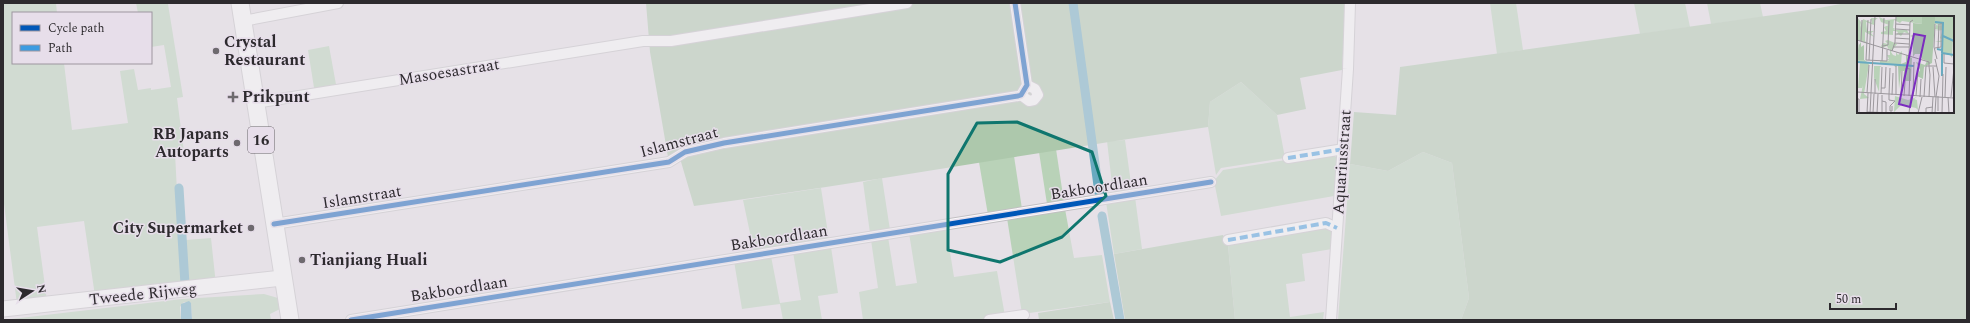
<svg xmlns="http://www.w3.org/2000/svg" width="1970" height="323" font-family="Spectral,serif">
<rect width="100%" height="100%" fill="#e6e1e7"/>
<!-- green -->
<g fill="#b9d2b8">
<polygon points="3,3 56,3 57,13 13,13 13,63 64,63 72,130 128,123 120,71 134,69 138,90 151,88 151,90 171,87 164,45 151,47 151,13 138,13 136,3 168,4 183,97 177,98 184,152 175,153 182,288 95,296 84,221 37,227 47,301 17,304 3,196"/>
<polygon points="1490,3 1516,3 1523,50 1497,54"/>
<polygon points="1634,3 1685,3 1690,27 1640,34"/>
<polygon points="1707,3 1760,3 1763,17 1711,24"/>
<polygon points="329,46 337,90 315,94 308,50"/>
<polygon points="1241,82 1277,115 1285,158 1221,168 1216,175 1208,127 1210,102"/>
<polygon points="1125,140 1132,191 1113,193 1107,141"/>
<polygon points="1056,149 1064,202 1047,204 1039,152"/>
<polygon points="1423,152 1452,163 1469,298 1461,320 1338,320 1350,164 1388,171"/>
<polygon points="1334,155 1337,158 1334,196 1221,216 1214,181 1223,170 1286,160 1287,163"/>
<polygon points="1014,156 1022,209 988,215 979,162"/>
<polygon points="882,178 890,230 870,233 863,182"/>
<polygon points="821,188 829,240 754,252 743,200"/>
<polygon points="1135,197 1142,249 1114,254 1106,202"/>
<polygon points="1065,209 1074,258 1102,255 1110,302 1022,314 1007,218"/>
<polygon points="946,227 954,277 997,271 1005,316 976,320 863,320 859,292 878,288 871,240 888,237 896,286 917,283 909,233"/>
<polygon points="1325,227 1333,230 1332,249 1302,254 1305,281 1286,284 1290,317 1324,312 1323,320 1235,320 1228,245"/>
<polygon points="211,238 216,285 189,287 186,240"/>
<polygon points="831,247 838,293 818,296 822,320 783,320 780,304 742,309 734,261 771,256 780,303 801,300 793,252"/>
<polygon points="264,294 278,298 280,309 270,314 271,320 192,320 191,303 184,302 180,307 181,320 3,320 182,299"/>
</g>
<!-- forest -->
<g fill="#adc8ac" fill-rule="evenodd">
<path d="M 646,3 L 1346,3 L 1342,70 L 1300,78 L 1306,109 L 1277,115 L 1241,82 L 1210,102 L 1208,127 C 1037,152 866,183 694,206 L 679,155 L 668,157 L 650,52 Z"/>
<path d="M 1846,3 L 1967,3 L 1967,320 L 1461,320 L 1469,298 L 1452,163 L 1423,152 L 1388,171 L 1350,164 L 1354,112 L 1396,115 L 1400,67 L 1808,10 ZM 1858,17 L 1953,17 L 1953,112 L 1858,112 Z"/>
<polygon points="1223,235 1228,245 1235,320 1125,320 1114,254"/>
<polygon points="1110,302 1114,320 1039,320 1038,313"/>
</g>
<!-- water -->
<polygon fill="#68aac0" points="189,301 191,303 192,320 181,320 181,304"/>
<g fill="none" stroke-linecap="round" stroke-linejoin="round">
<!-- canal -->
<g stroke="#68aac0" stroke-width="9">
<polyline points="1073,3 1099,193"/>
<polyline points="179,188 185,284"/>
<polyline points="1102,216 1120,320"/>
</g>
<!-- street casing -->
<g stroke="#c2bfc3" stroke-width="12">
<g id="street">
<polyline points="243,21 338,3"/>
<polyline points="1021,95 1029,101 1034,100 1038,95 1035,89 1027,85"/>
<polyline points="255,103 643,41 671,41 907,3"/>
<polyline points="1288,158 1344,149"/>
<polyline points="274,224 669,162 685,152 724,143 1018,96 1021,95 1027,85 1015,3"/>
<polyline points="1228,240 1326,223 1337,228"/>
<polyline points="351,320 1211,182"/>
<polyline points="989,320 1024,315"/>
<polyline points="1331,320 1348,69 1350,3"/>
</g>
</g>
<!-- secondary casing -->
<g stroke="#c2bfc3" stroke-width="17">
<polyline id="secondary" points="3,309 282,278"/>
</g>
<!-- primary casing -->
<g stroke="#c2bfc3" stroke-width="19">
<polyline id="primary" points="240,3 290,320"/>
</g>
<!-- street -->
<use href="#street" stroke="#fbfafb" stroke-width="10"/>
<!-- secondary -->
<use href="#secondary" stroke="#fbfafb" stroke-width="15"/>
<!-- primary -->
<use href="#primary" stroke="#fbfafb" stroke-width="17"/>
<!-- quiet -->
<g stroke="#3d9ce1" stroke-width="4" stroke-dasharray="8 4" stroke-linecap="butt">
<polyline points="1288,158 1344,149"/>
<polyline points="1228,240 1326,223 1337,228"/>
</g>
<!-- cycleway casing -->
<g stroke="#e7deea" stroke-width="8">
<g id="cycleway">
<polyline points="274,224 669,162 685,152 724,143 1018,96 1021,95 1027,85 1015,3"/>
<polyline points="351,320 1211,182"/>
</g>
</g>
<!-- cycleway -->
<use href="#cycleway" stroke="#0057b8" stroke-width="5"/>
</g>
<!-- marked area -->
<path d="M0 0H1970V323H0ZM 1017,122 L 1092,152 L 1106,196 L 1062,237 L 1000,262 L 948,250 L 948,174 L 977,123 Z" fill="#e6e1e7" fill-opacity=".55" fill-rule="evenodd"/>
<path fill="none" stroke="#0f766e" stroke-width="3" stroke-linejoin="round" d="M 1017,122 L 1092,152 L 1106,196 L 1062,237 L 1000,262 L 948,250 L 948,174 L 977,123 Z"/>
<!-- markers -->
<g fill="#6e6a6f" stroke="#e7deea" stroke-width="1.5">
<circle cx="216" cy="51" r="4"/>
<path d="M231 91h4v4h4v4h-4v4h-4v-4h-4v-4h4z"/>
<circle cx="237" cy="143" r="4"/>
<circle cx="251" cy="228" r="4"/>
<circle cx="302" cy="260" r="4"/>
</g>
<g text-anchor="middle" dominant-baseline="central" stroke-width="3" stroke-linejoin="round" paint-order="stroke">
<!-- shield labels -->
<rect fill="#e7deea" stroke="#656066" stroke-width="1" x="248" y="127" width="26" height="26" rx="3"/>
<g font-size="15" font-weight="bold" fill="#2d2a2e">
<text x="261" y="140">16</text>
</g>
<!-- poi labels -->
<g font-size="16" font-weight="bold" fill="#2d2a2e" stroke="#e7deea" text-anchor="start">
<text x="224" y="42">Crystal<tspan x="224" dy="18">Restaurant</tspan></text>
<text x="242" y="97">Prikpunt</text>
<text x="229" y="134" text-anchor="end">RB Japans<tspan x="229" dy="18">Autoparts</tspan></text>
<text x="243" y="228" text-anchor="end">City Supermarket</text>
<text x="310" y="260">Tianjiang Huali</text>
</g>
<!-- street labels -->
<g font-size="16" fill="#2d2a2e" stroke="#e7deea">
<text transform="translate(449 72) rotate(-9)">Masoesastraat</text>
<text transform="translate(679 142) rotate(-15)">Islamstraat</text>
<text transform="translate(1342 162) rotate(-86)">Aquariusstraat</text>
<text transform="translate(1099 187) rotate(-9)">Bakboordlaan</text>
<text transform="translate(362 197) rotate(-9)">Islamstraat</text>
<text transform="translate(779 238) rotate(-9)">Bakboordlaan</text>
<text transform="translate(459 289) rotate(-9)">Bakboordlaan</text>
<text transform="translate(143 294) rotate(-6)">Tweede Rijweg</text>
</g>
</g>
<!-- overview -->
<g transform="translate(1857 16)">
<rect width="97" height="97" fill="#e6e1e7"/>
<path d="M 39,0 L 65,0 L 65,8 L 45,5 L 43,7 L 37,4 L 36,12 L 39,13 L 36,14 L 50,14 L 52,18 L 47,16 L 44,20 L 41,18 L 39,20 L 41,16 L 38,15 L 36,15 L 36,19 L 24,18 L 24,16 L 29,15 L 27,11 L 32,9 L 24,6 L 22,1 L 29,4 L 39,3 ZM 78,0 L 97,0 L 95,42 L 93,39 L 85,38 L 86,26 L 78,26 L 86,24 L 83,22 L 86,14 L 78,15 L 82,14 L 78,13 L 79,9 L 86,10 L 78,8 ZM 0,1 L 4,6 L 3,12 L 6,3 L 15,7 L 14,2 L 21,2 L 18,4 L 17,9 L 9,6 L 10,15 L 17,15 L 14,17 L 17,21 L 8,16 L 8,25 L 11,28 L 0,24 ZM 31,24 L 40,28 L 34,36 L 36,39 L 39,40 L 39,36 L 41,39 L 45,35 L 44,49 L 38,51 L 37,49 L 23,48 L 23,45 L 32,45 L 30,43 L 32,43 L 30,39 L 33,39 L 33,32 L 32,34 L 30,30 L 25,32 L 24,30 L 26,27 L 31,28 L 28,25 ZM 0,44 L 8,44 L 12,48 L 7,78 L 12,82 L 3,83 L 6,69 L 5,72 L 1,72 L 3,47 ZM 17,50 L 25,50 L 23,51 L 22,76 L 17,62 ZM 38,80 L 51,84 L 60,81 L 57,83 L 60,84 L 61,94 L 59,92 L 44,89 L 37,96 Z" fill="#b9d2b8"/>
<path d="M 65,0 L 78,0 L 78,6 L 75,47 L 67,51 L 66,63 L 60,60 L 63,54 L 59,46 L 68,49 L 70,45 L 65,43 L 63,38 L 58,38 L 56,41 L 56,21 L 53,20 L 56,19 L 56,7 L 65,8 ZM 2,25 L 2,29 L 4,26 L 4,31 L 7,29 L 7,44 L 0,44 ZM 49,39 L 55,42 L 54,65 L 46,65 L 47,55 L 44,55 L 42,73 L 41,49 L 49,46 Z" fill="#adc8ac"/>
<path fill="none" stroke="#68aac0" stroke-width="2" d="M 78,6 L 86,7 L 85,37 L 97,39M 86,20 L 97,25M 80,33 L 85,34 L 85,60M 0,46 L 57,50"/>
<path fill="none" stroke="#9c989d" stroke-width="1" d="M 11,4 L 9,44 L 30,45 L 30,34M 39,8 L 53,9M 78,8 L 77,31 L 80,43M 39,13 L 53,14M 38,18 L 53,18M 38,22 L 53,23M 0,24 L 72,46 L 72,50 L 80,50M 4,25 L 5,4M 38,27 L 52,28M 26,30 L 31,29 L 32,5M 36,31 L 52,31M 78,32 L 84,31 L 84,7M 81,32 L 82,8M 35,35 L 38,26 L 39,0M 87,38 L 87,47 L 97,48M 52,40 L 53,6 L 56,4M 78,43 L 82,60 L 79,81M 12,44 L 14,3M 25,45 L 27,2M 76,51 L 78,81M 24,72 L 28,72 L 29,51M 0,76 L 97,82M 10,77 L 12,49M 14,77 L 18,0M 18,78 L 18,63M 24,78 L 25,51M 32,79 L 32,84 L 38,85 L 33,90 L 33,95 L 35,95 L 35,90M 32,79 L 33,52M 35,79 L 36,57M 39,79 L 39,50M 44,79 L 45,55M 47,80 L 49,52 L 53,53 L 52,80M 56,80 L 57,46M 59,80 L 61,54M 81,80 L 81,95M 63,81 L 64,63M 67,81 L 69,50 L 72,50 L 73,59 L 72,81M 88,81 L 89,51M 91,81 L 92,97M 94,81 L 97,52M 0,83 L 2,83 L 2,97M 25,85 L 29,86 L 29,97M 10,96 L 38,97M 10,97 L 11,77M 13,97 L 14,77M 16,97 L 17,78M 20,97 L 21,78M 25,97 L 25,79M 52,97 L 54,80M 61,97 L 65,81M 69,97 L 69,92 L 76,91M 75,97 L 76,81M 78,97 L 79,81M 85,97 L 86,58"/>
<path fill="#7b2cbf" fill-opacity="0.15" stroke="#7b2cbf" stroke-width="2" d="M 57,18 L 68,20 L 53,91 L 42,88 Z"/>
<rect width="97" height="97" fill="none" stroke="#2d2a2e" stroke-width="2"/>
</g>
<!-- border -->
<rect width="1970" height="323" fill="none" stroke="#2d2a2e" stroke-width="8"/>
<!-- legend -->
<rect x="12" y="12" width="140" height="52" fill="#e7deea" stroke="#9d969f"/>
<rect x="20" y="25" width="20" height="6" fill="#0057b8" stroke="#9d969f"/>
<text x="48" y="32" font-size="12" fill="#2d2a2e">Cycle path</text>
<rect x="20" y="45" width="20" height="6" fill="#3d9ce1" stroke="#9d969f"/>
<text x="48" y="52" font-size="12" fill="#2d2a2e">Path</text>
<!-- north arrow -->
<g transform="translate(32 291) rotate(78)" stroke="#e7deea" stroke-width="3" paint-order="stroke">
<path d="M0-3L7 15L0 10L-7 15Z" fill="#2d2a2e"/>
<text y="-6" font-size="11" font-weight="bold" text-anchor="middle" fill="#2d2a2e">N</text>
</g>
<!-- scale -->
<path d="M1830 303v6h66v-6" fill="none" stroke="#2d2a2e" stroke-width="2"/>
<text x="1836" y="303" font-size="12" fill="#2d2a2e" stroke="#e7deea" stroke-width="3" paint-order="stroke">50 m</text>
</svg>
